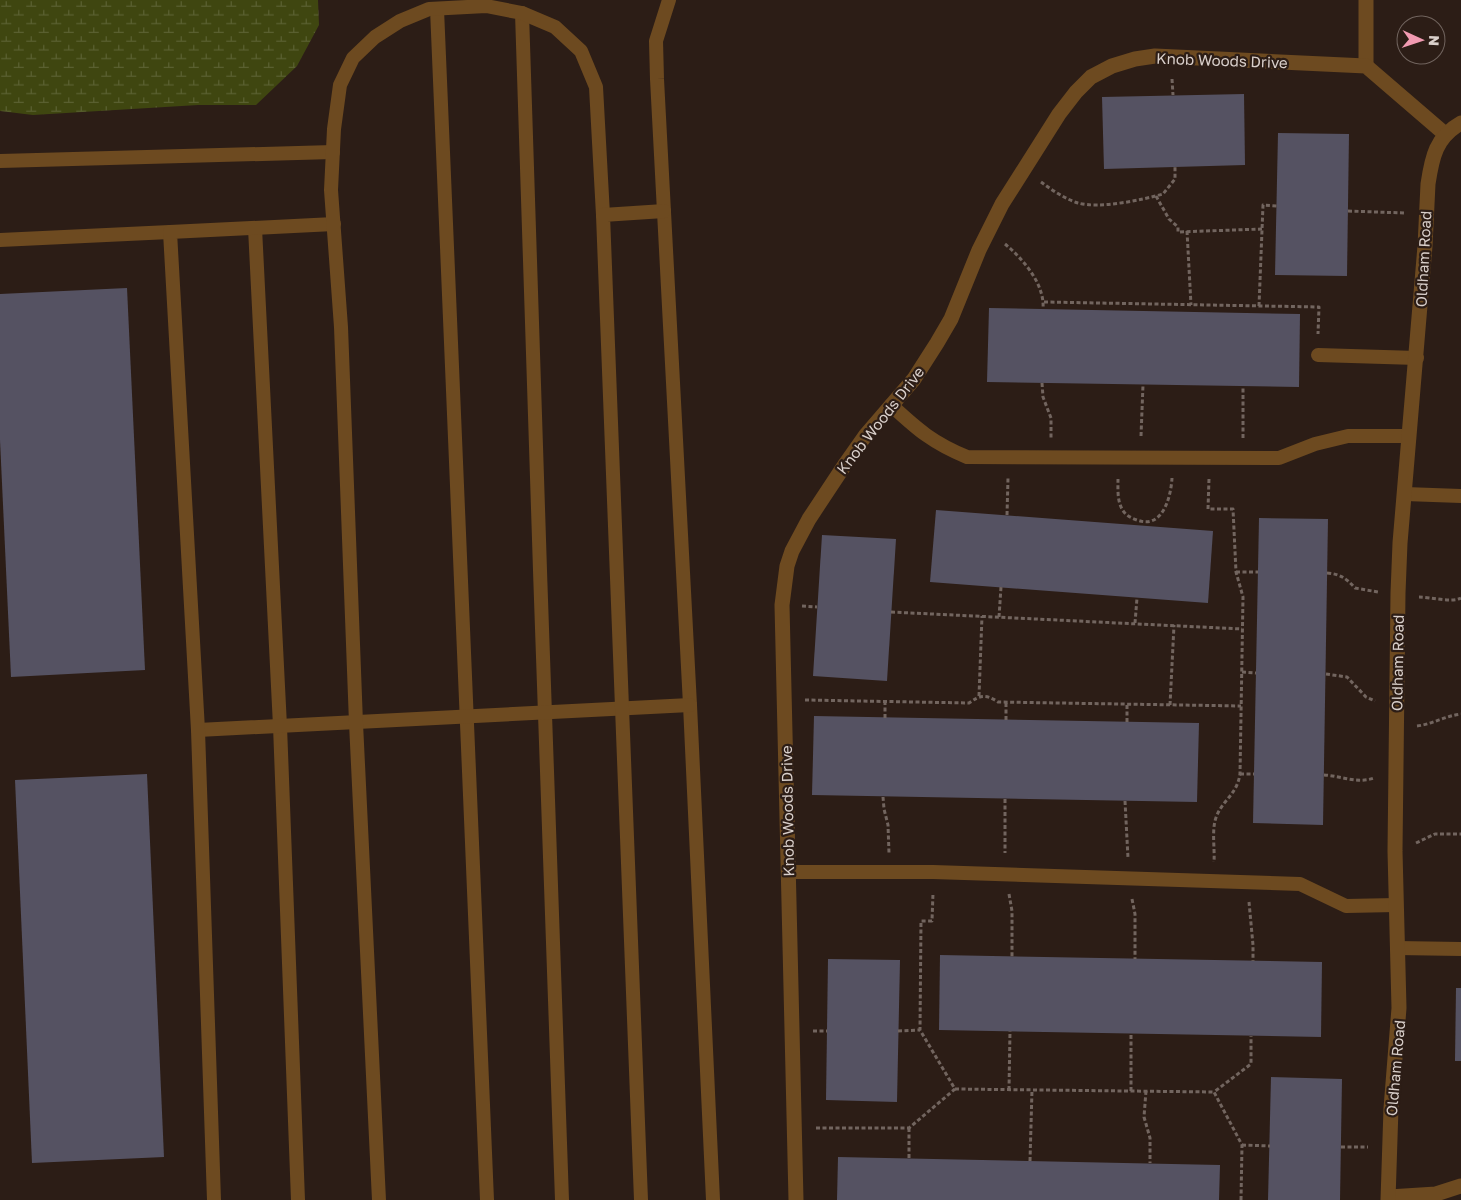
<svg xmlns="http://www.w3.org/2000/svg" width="1461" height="1200" font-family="'Golos Text',sans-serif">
<defs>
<pattern id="wetland-marsh" width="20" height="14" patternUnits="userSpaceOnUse" patternTransform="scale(1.25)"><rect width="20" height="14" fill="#3f4610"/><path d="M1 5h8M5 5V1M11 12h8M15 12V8" fill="none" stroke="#5a6031"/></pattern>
</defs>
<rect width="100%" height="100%" fill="#2c1d16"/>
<!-- wetland -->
<polygon fill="url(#wetland-marsh)" points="0,0 318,0 319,25 297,66 256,105 198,105 33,115 0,111"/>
<!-- building -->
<g fill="#555262">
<polygon points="1244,94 1245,165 1104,169 1102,97"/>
<polygon points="1278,133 1349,134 1347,276 1275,275"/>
<polygon points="127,288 145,670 11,677 0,440 0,294"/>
<polygon points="989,308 1300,314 1299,387 987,382"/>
<polygon points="936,510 1213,531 1208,603 930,582"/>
<polygon points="1259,518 1328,519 1323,825 1253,823"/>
<polygon points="822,535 896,539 887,681 813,676"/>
<polygon points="814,716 1199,723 1197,802 812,795"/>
<polygon points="147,774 164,1157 32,1163 15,780"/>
<polygon points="940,955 1322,962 1321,1037 939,1030"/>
<polygon points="828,959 900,960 897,1102 826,1100"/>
<polygon points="1456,988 1461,988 1461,1061 1455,1061"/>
<polygon points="1271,1077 1342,1079 1340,1200 1268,1200"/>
<polygon points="838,1157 1220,1165 1219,1200 837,1200"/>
</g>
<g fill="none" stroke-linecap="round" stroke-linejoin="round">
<!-- path -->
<g stroke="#72655f" stroke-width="3" stroke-dasharray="4 2.5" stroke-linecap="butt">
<polyline points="1172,79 1173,95"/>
<path d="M 1041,182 C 1052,190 1065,199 1078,203 C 1099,209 1142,200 1163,194 L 1175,179 L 1175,167"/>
<polyline points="1156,196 1169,219 1178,227 1178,232 1262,229"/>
<polyline points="1348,211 1404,213"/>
<polyline points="1187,231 1191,305"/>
<path d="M 1005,244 C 1023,259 1045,284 1043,309"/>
<polyline points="1044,302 1319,307 1318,334"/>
<polyline points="1259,306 1263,205 1277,206"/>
<polyline points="1042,383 1043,397 1051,418 1051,438"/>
<polyline points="1141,436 1143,385"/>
<polyline points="1243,438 1243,386"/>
<path d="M 1118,479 C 1118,488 1117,500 1122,509 C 1125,515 1131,518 1137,520 C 1163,530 1171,496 1172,478"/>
<path d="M 1209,479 L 1208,509 L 1233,509 L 1236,572 L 1243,597 L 1240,774 C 1237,794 1224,799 1217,815 C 1211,828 1215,848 1214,862"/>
<polyline points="1007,515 1008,478"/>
<polyline points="1236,572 1258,572"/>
<path d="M 1327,573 C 1340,574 1346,578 1355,588 L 1378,592"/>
<path d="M 1419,597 C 1431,597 1451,603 1461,598"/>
<polyline points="802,606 817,607"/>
<polyline points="891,612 1242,629"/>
<polyline points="999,617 1001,587"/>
<polyline points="1135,623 1137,598"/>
<polyline points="1242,672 1256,673"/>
<polyline points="1326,674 1347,677 1366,697 1375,701"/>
<polyline points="979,696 982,616"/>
<path d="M 805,700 L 969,703 C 980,695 986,694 998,702 L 1241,706"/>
<polyline points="1170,705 1174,625"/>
<polyline points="885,718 885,702"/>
<polyline points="1006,720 1006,703"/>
<polyline points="1127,722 1127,704"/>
<path d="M 1417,726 C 1433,724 1445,716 1461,714"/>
<polyline points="1240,774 1254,774"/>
<path d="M 1324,775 C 1341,776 1357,784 1374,778"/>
<polyline points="883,797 884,809 888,825 889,853"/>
<polyline points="1005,799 1005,853"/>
<polyline points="1125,801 1128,858"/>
<polyline points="1416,843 1435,834 1461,834"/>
<polyline points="1009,894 1012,911 1012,957"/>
<polyline points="1132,899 1135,914 1135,959"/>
<polyline points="1249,902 1253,945 1253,961"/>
<polyline points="813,1031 827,1031"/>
<polyline points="898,1031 920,1030"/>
<polyline points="955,1089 1214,1092"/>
<polyline points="1009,1090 1010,1031"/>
<polyline points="1131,1091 1131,1033"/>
<polyline points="1146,1091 1144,1117 1150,1138 1150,1163"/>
<polyline points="816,1128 909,1128 955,1089 920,1030 921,921 932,921 933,893"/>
<polyline points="909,1128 909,1159"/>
<polyline points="1242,1145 1270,1146"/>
<polyline points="1341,1147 1368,1147"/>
<polyline points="1030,1161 1032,1090"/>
<polyline points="1241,1200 1242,1145 1214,1092 1251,1064 1251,1036"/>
</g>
<!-- lane -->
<g stroke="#6d4a20" stroke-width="14">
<polyline points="669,0 656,41 657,79 690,705 713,1200"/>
<polyline points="437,9 487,1200"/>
<path d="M 522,13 C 533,409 549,804 562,1200"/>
<polyline points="0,161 333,152"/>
<polyline points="255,228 280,726 298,1200"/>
<polyline points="0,240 170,232"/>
<polyline points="1318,355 1417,358"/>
<path d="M 891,405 C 918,430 933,443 967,457 L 1279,458 L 1315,444 L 1348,436 L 1409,436"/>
<polyline points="1405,494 1461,496"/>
<polyline points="198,730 690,705"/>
<polyline points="789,872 933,872 1300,884 1346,906 1396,905"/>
<polyline points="1397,948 1461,949"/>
<polyline points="214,1200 198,730 170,232 334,224"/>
<polyline points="379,1200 356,723 341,327 331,190 334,129 340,85 353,58 375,37 400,21 429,9 486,6 522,13 555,27 581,51 596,87 603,215"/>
<polyline points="641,1200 603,215 664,211"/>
</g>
<!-- street -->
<g stroke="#6d4a20" stroke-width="15">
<polyline points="1366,66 1366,0"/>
<polyline points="1389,1197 1436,1194 1461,1186"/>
<polyline points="796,1200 782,605 787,566 792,551 809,519 846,463 865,436 914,379 937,343 951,319 979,250 1002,204 1059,114 1076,92 1091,77 1112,66 1135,59 1155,56 1366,66 1445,134"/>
<path d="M 1388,1200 L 1391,1108 L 1399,1008 L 1395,851 L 1398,593 L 1400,543 L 1425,246 L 1428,184 C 1432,157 1436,137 1461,123"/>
</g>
</g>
<g text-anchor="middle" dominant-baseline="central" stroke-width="4.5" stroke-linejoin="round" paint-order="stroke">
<!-- street labels -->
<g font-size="15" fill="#d9cfca" stroke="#2c1d16">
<text transform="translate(1222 60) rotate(2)">Knob Woods Drive</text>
<text transform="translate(1423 259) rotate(-87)">Oldham Road</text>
<text transform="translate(880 420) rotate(-52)">Knob Woods Drive</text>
<text transform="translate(1397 663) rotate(-89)">Oldham Road</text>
<text transform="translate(787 811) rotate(-91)">Knob Woods Drive</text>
<text transform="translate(1395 1068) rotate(-85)">Oldham Road</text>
</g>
</g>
<!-- north arrow -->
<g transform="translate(1421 40) rotate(93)"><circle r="24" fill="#2c1d16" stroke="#71645e"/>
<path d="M0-4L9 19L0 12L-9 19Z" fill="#f19ab1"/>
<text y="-8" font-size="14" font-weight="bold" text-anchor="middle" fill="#d9cfca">N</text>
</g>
</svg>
